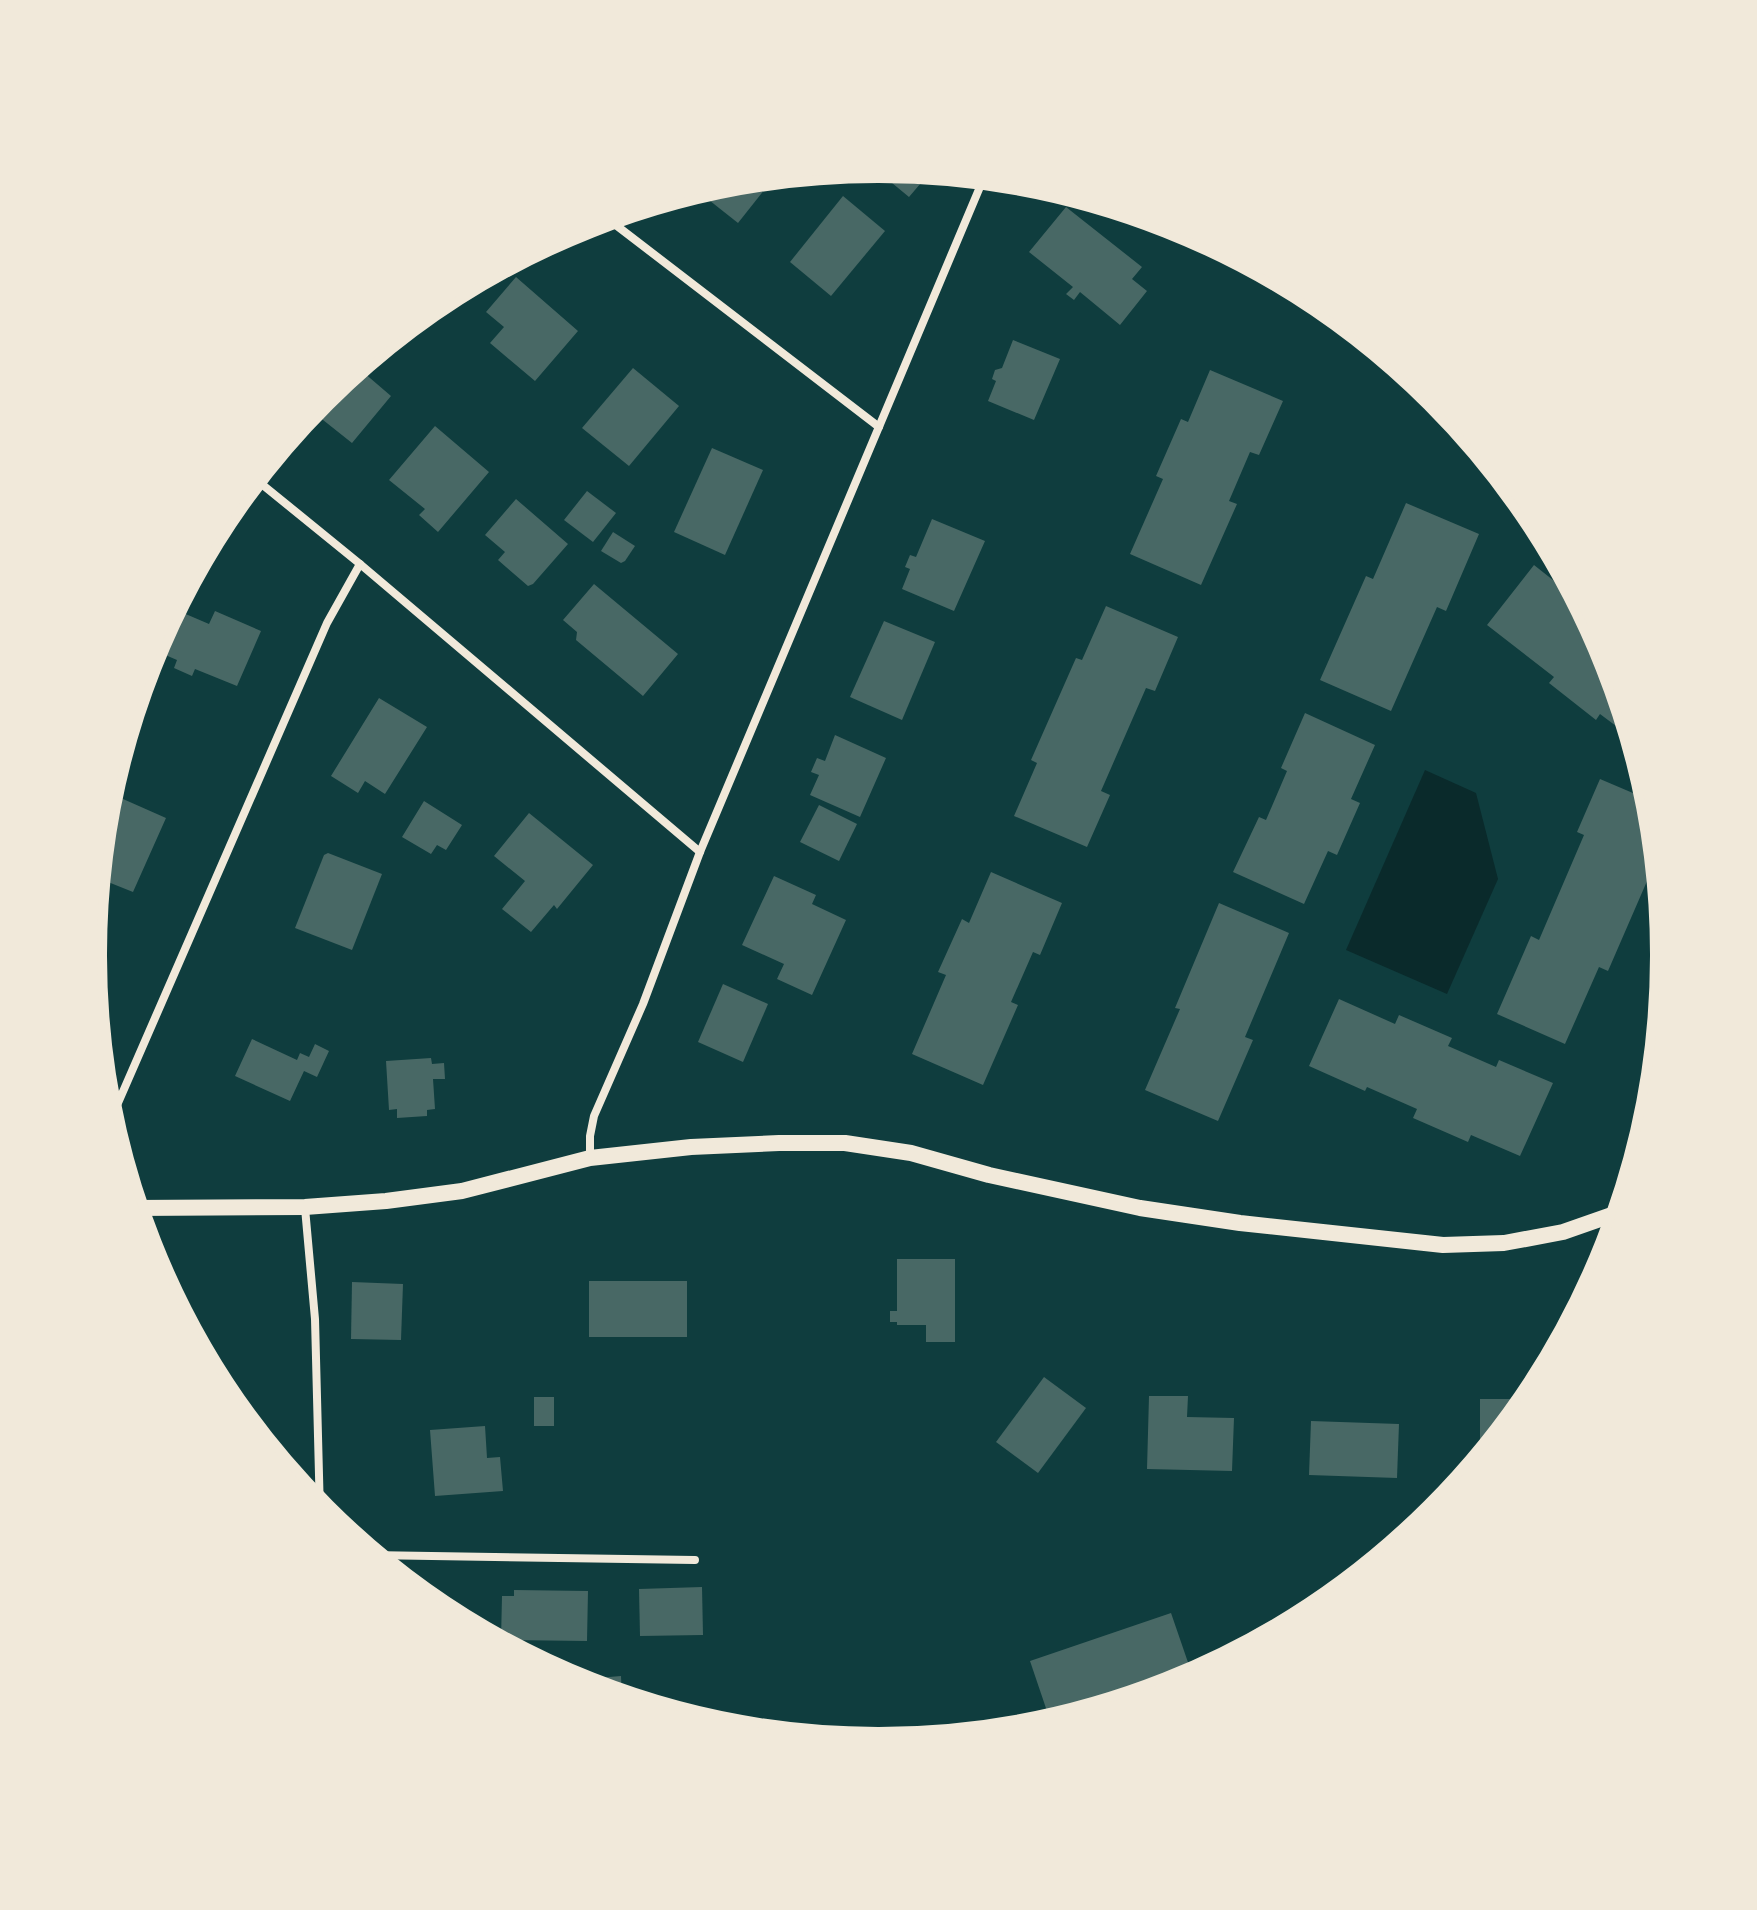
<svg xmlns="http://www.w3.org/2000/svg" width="1757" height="1910" font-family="Overpass,sans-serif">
<rect width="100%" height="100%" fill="#0f3d3e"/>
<!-- water -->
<polygon fill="#0a2a2b" points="1425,770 1476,793 1498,879 1447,994 1346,950"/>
<!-- building -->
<g fill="#486865">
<polygon points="887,165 901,167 932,170 909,197 880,173"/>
<polygon points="777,174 738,223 695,189 725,180"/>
<polygon points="843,196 885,231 831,296 790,262"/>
<polygon points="1066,207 1142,267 1132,279 1147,291 1120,325 1080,292 1074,300 1066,294 1073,287 1029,252"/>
<polygon points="516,277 578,331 535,381 490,343 504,327 486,312"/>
<polygon points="1013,340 1060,359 1034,420 988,401 996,381 992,379 995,370 1002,368"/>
<polygon points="356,366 391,396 352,443 313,412 319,405 315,401 320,396"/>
<polygon points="633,368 679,406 629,466 582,428"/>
<polygon points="1210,370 1283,401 1259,455 1250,452 1229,501 1237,504 1201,585 1130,554 1163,479 1156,476 1181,419 1188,422"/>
<polygon points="435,426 489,472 438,532 419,515 425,509 389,480"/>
<polygon points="712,448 763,470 725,555 674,532"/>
<polygon points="587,491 616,513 593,542 564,520"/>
<polygon points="516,499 568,544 533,584 528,586 498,560 505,552 485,535"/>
<polygon points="1406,503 1479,534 1446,611 1437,607 1391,711 1320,680 1366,576 1373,579"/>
<polygon points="932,519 985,541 954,611 902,589 910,569 905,567 910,555 916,557"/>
<polygon points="613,532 635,546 625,561 621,563 601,551"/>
<polygon points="1534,565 1582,603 1609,653 1636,741 1600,714 1596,720 1549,683 1554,677 1487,625"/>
<polygon points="594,584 678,654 643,696 576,640 577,632 563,620"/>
<polygon points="1106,606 1178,637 1155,691 1146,688 1101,791 1110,795 1087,847 1014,816 1037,763 1031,760 1076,658 1082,660"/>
<polygon points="215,611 261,631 237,686 195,669 192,676 174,668 177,660 163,654 181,612 209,624"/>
<polygon points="884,621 935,642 902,720 850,697"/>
<polygon points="379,698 427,727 385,794 365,781 358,793 331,776"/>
<polygon points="1305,713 1375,745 1351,799 1360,803 1337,855 1328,851 1304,904 1233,872 1259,817 1266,820 1287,771 1281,768"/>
<polygon points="835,735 886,758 860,817 810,795 819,775 811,772 817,758 825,761"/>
<polygon points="1600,779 1654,802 1657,836 1646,862 1654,865 1608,971 1599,967 1565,1044 1497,1014 1531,936 1539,940 1584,835 1577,832"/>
<polygon points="114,795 166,818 133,892 108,882 99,903 93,901 101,826"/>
<polygon points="424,801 462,825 446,850 437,845 431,854 402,837"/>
<polygon points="819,805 857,824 839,861 800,842"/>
<polygon points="529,813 593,865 557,909 554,905 531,932 502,909 525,881 494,856"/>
<polygon points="328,853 382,874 352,950 295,928 324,855"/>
<polygon points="991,872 1062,903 1040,955 1033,952 1011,1002 1018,1005 983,1085 912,1054 946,975 938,972 962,919 969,923"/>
<polygon points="774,876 816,895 812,904 846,920 812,995 777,979 784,964 742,945"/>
<polygon points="1219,903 1289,933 1245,1037 1253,1040 1218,1121 1145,1090 1180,1009 1175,1008"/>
<polygon points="723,984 768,1004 743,1062 698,1042"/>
<polygon points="1339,999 1395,1024 1399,1015 1452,1038 1448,1046 1496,1067 1499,1060 1553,1083 1520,1156 1471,1135 1468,1142 1413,1118 1417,1109 1367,1087 1365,1091 1309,1066"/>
<polygon points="252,1039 297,1060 300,1053 309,1057 315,1044 329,1051 317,1077 304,1071 290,1101 235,1076"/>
<polygon points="431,1058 432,1064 444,1063 445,1079 433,1079 435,1109 427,1110 427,1116 397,1118 397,1109 389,1110 386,1061"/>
<polygon points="897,1259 955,1259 955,1342 926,1342 926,1325 897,1325 897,1322 890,1322 890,1311 897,1311"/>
<rect x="589" y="1281" width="98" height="56"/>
<polygon points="352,1282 403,1284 401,1340 351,1339"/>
<polygon points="1044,1377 1086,1408 1038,1473 996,1442"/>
<polygon points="1149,1396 1188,1396 1187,1417 1234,1418 1232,1471 1147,1469"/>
<rect x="534" y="1397" width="20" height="29"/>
<polygon points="1480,1399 1529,1399 1529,1402 1480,1462"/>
<polygon points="1311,1421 1399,1424 1397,1478 1309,1475"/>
<polygon points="485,1426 487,1458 500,1457 503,1491 435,1496 430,1430"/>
<polygon points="702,1587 703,1635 640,1636 639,1589"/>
<polygon points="514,1590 588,1591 587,1641 501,1640 502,1596 514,1596"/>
<polygon points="1171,1613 1192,1674 1051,1723 1030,1661"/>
<polygon points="621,1676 622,1698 598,1692 597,1678"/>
</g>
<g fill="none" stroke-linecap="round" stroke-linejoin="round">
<!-- minor -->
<g stroke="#f1e9da" stroke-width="8">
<polyline points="604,216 879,427"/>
<polyline points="253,477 360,564 700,852"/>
<polyline points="108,1126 327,623 360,564"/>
<polyline points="590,1158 590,1136 594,1116 643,1004 700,852 985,175"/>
<polyline points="305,1208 315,1319 320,1514"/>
<polyline points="369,1555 695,1560"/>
</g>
<!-- secondary -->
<polyline stroke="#f1e9da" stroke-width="16" points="133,1208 305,1207 386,1201 462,1191 590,1158 691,1147 779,1143 845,1143 911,1153 989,1175 1140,1208 1240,1223 1443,1245 1504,1243 1563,1232 1623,1211"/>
</g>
<!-- crop -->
<path d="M0 0H1757V1910H0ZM878 178H879A776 776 0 0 1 1655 954V956A776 776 0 0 1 879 1732H878A776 776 0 0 1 102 956V954A776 776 0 0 1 878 178Z" fill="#f1e9da" fill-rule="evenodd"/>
<path fill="none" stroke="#f1e9da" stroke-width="10" d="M878 178H879A776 776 0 0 1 1655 954V956A776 776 0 0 1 879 1732H878A776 776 0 0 1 102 956V954A776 776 0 0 1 878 178Z"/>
</svg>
